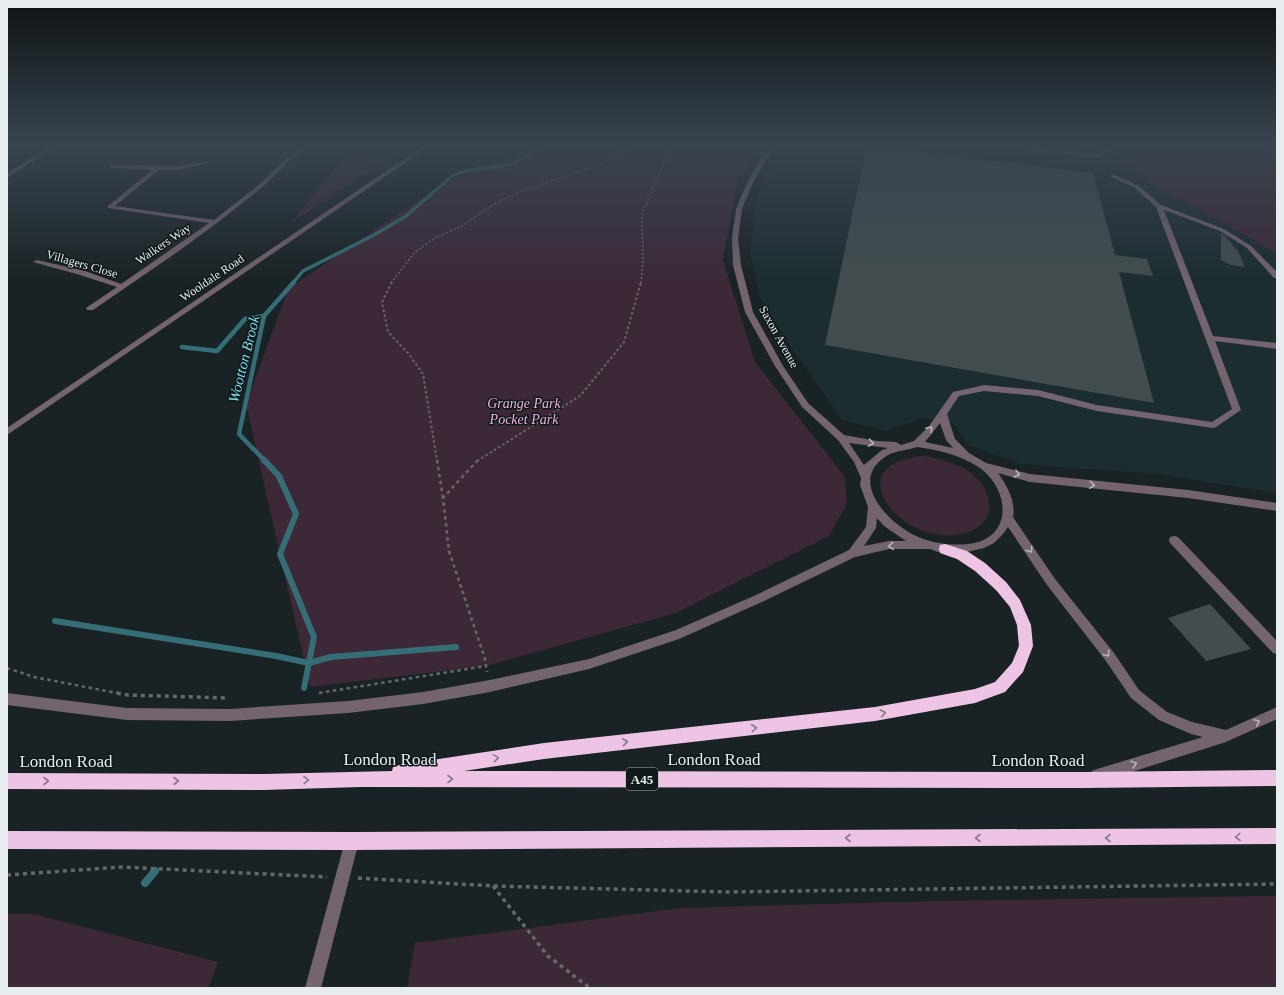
<svg xmlns="http://www.w3.org/2000/svg" width="1284" height="995" font-family="Georgia,serif">
<rect width="100%" height="100%" fill="#192224"/>
<!-- built -->
<polygon fill="#1b2d30" points="791,144 1114,144 1118,153 1131,167 1152,183 1277,254 1277,493 1156,474 1020,464 968,445 951,421 924,418 886,431 842,420 794,351 760,298 750,254 756,198 773,163"/>
<!-- green -->
<g fill="#3d2838">
<polygon points="366,144 412,144 292,222 337,165"/>
<polygon points="548,144 767,144 738,178 723,260 755,362 845,477 847,504 829,536 676,613 486,666 310,687 246,404 288,289 445,182"/>
<path d="M 1114,144 L 1277,144 L 1277,254 C 1256,242 1235,229 1213,217 C 1183,201 1128,178 1114,144 Z"/>
<path d="M 922,456 C 939,458 953,462 968,471 C 993,487 1000,523 966,533 C 903,551 834,464 922,456 Z"/>
<polygon points="1277,896 1277,988 407,988 415,943 680,908 932,901"/>
<polygon points="7,914 34,914 218,962 208,988 7,988"/>
</g>
<g fill="none" stroke-linecap="round" stroke-linejoin="round">
<!-- stream-far3 -->
<polyline stroke="#356e77" stroke-width="3.5" points="293,283 303,271 376,234 406,216 452,176 464,171 514,164 545,144"/>
<!-- stream-far2 -->
<g stroke="#356e77" stroke-width="4.5">
<polyline points="182,347 217,351 245,319 264,316"/>
<polyline points="265,461 239,434 264,316 294,282"/>
</g>
<!-- stream-far1 -->
<g stroke="#356e77" stroke-width="6">
<polyline points="264,460 279,476 296,514 280,554 314,637 304,688"/>
<polyline points="55,621 276,656 309,663 331,657 456,647"/>
</g>
<!-- stream -->
<polyline stroke="#356e77" stroke-width="8" points="145,883 155,871"/>
</g>
<!-- building -->
<g fill="#434d4f">
<polygon points="867,144 896,144 895,149 1093,173 1115,255 1147,259 1153,276 1119,272 1154,403 825,345"/>
<polygon points="1221,233 1226,237 1238,251 1245,267 1231,265 1221,260"/>
<polygon points="1210,604 1251,649 1206,661 1168,618"/>
</g>
<g fill="none" stroke-linecap="round" stroke-linejoin="round">
<!-- path-far3 -->
<g stroke="#626a6c" stroke-width="1.5" stroke-dasharray="2 2" stroke-linecap="butt">
<polyline points="391,283 415,252 435,238 462,226 494,204 517,193 601,164 639,144"/>
<polyline points="641,283 643,260 642,214 670,148 674,144"/>
</g>
<!-- path-far2 -->
<g stroke="#626a6c" stroke-width="2" stroke-dasharray="2.5 2.5" stroke-linecap="butt">
<polyline points="392,282 382,302 388,332 408,353 423,374 437,461"/>
<polyline points="477,461 580,396 624,342 641,282"/>
</g>
<!-- path-far1 -->
<g stroke="#626a6c" stroke-width="2.5" stroke-dasharray="3.5 3.5" stroke-linecap="butt">
<polyline points="437,460 443,498"/>
<polyline points="478,460 443,498 449,551 485,659 487,672"/>
<polyline points="7,668 34,677 122,694"/>
<polyline points="319,693 486,666"/>
</g>
<!-- path -->
<g stroke="#626a6c" stroke-width="3.5" stroke-dasharray="4 4" stroke-linecap="butt">
<polyline points="117,693 128,695 228,698"/>
<polyline points="7,875 122,867 327,877"/>
<polyline points="358,878 493,886 727,892 1277,884"/>
<polyline points="493,886 548,956 590,988"/>
</g>
<!-- minor -->
<g fill="#746470" fill-rule="evenodd">
<polygon points="53,144 60,144 7,178 7,173"/>
<polygon points="306,144 313,144 290,160 265,185 217,223 176,253 93,310 87,310 86,308 117,287 80,275 33,262 37,260 85,271 121,284 209,223 108,208 108,206 152,170 113,168 111,167 111,165 179,166 208,161 208,163 179,170 159,170 115,206 214,220 261,183 286,158"/>
<polygon points="426,144 433,144 7,435 7,428"/>
<path d="M 775,144 L 781,144 L 766,159 L 753,183 L 742,209 L 738,238 L 741,265 L 753,312 L 783,366 L 808,403 L 844,435 L 877,441 L 896,442 L 901,445 L 914,441 L 929,426 L 953,392 L 984,385 L 1038,390 L 1097,405 L 1212,422 L 1232,409 L 1156,207 L 1135,188 L 1111,177 L 1111,175 L 1115,175 L 1139,186 L 1161,205 L 1224,229 L 1251,246 L 1277,272 L 1277,278 L 1274,278 L 1247,248 L 1220,231 L 1164,210 L 1213,336 L 1277,343 L 1277,349 L 1215,341 L 1241,410 L 1216,427 L 1213,428 L 1097,411 L 1038,396 L 984,391 L 959,396 L 947,414 L 955,439 L 969,453 L 986,463 L 1030,474 L 1188,490 L 1277,503 L 1277,511 L 1188,498 L 1030,482 L 998,473 C 1007,486 1016,501 1013,517 L 1055,579 L 1114,653 L 1139,690 L 1167,712 L 1192,722 L 1226,730 L 1277,707 L 1277,719 L 1226,742 L 1097,783 L 1092,781 L 1090,776 L 1092,771 L 1097,769 L 1203,737 L 1191,734 L 1159,720 L 1131,698 L 1106,661 L 1047,585 L 1008,527 L 1003,534 L 994,543 L 984,548 L 967,552 L 938,552 L 930,549 L 889,549 L 855,557 L 764,601 L 679,639 L 589,669 L 490,692 L 423,704 L 348,713 L 230,721 L 127,720 L 7,705 L 7,693 L 127,708 L 230,709 L 348,701 L 423,692 L 490,680 L 589,659 L 676,630 L 756,595 L 849,550 L 866,527 L 868,507 L 860,485 L 861,478 L 854,462 L 838,440 L 802,407 L 775,366 L 745,312 L 733,265 L 732,238 L 736,209 L 747,183 L 761,158 ZM 940,423 L 946,440 L 953,448 L 925,442 ZM 849,443 L 888,448 L 882,450 L 864,465 ZM 917,447 C 939,450 961,455 980,468 C 1011,491 1013,539 968,544 C 950,546 930,543 914,535 C 886,521 847,479 888,455 C 895,451 908,450 917,447 ZM 877,518 L 884,526 L 906,541 L 889,541 L 864,546 L 876,528 Z"/>
<polygon points="990,144 1010,144 1093,154 1098,153 1108,148 1106,144 1112,144 1114,149 1102,156 1093,158"/>
<polygon points="1174,536 1178,537 1277,641 1277,654 1273,653 1170,543 1169,540 1170,537"/>
<polygon points="352,834 357,836 359,841 321,988 305,988 345,841 347,836"/>
</g>
<!-- highway -->
<g fill="#edc4e3" fill-rule="evenodd">
<polygon points="945,544 967,551 985,563 1006,582 1020,600 1031,625 1033,646 1025,667 1023,672 1005,692 975,703 875,721 544,759 464,771 1083,772 1277,770 1277,786 1083,788 360,787 264,790 7,789 7,773 264,774 392,771 393,767 399,765 544,743 875,707 975,689 995,682 1012,663 1019,646 1017,625 1010,607 996,590 975,571 957,559 940,553 939,549 940,545"/>
<polygon points="1277,828 1277,844 352,850 7,849 7,831 352,832"/>
</g>
</g>
<!-- one-way arrows -->
<defs><path id="oneway-chevron" d="M-2-3.5L2.5 0L-2 3.5" fill="none" stroke-width="1.6" stroke-linecap="round" stroke-linejoin="round"/></defs>
<g stroke="#b9b6bc">
<use href="#oneway-chevron" transform="translate(930 429) rotate(-50)"/>
<use href="#oneway-chevron" transform="translate(871 443) rotate(10)"/>
<use href="#oneway-chevron" transform="translate(1017 474) rotate(14)"/>
<use href="#oneway-chevron" transform="translate(1092 485) rotate(6)"/>
<use href="#oneway-chevron" transform="translate(891 546) rotate(175)"/>
<use href="#oneway-chevron" transform="translate(1030 550) rotate(56)"/>
<use href="#oneway-chevron" transform="translate(1107 654) rotate(53)"/>
<use href="#oneway-chevron" transform="translate(1257 722) rotate(-25)"/>
<use href="#oneway-chevron" transform="translate(1134 764) rotate(-17)"/>
</g>
<g stroke="#8a7789">
<use href="#oneway-chevron" transform="translate(883 713) rotate(-11)"/>
<use href="#oneway-chevron" transform="translate(754 728) rotate(-6)"/>
<use href="#oneway-chevron" transform="translate(625 742) rotate(-6)"/>
<use href="#oneway-chevron" transform="translate(496 758) rotate(-9)"/>
<use href="#oneway-chevron" transform="translate(450 779)"/>
<use href="#oneway-chevron" transform="translate(306 780) rotate(-2)"/>
<use href="#oneway-chevron" transform="translate(46 781)"/>
<use href="#oneway-chevron" transform="translate(176 781)"/>
<use href="#oneway-chevron" transform="translate(1238 837) rotate(179)"/>
<use href="#oneway-chevron" transform="translate(848 838) rotate(180)"/>
<use href="#oneway-chevron" transform="translate(978 838) rotate(180)"/>
<use href="#oneway-chevron" transform="translate(1108 838) rotate(180)"/>
</g>
<!-- sky -->
<linearGradient id="sky" x2="0" y2="1"><stop stop-color="#0e1314"/><stop offset="0.51" stop-color="#384450"/><stop offset="1" stop-color="#384450" stop-opacity="0"/></linearGradient>
<rect width="1284" height="284" fill="url(#sky)"/>
<g text-anchor="middle" dominant-baseline="central" stroke-width="3" stroke-linejoin="round" paint-order="stroke">
<!-- far-street labels -->
<g font-size="12" fill="#e7edee" stroke="#10191a">
<text transform="translate(163 244) rotate(-34)">Walkers Way</text>
<text transform="translate(82 264) rotate(16)">Villagers Close</text>
<text transform="translate(212 278) rotate(-34)">Wooldale Road</text>
<text transform="translate(779 337) rotate(61)">Saxon Avenue</text>
</g>
<!-- shield labels -->
<rect fill="#10191a" stroke="#a6adae" stroke-width="1" x="626" y="768" width="32" height="22" rx="3"/>
<g font-size="13" font-weight="bold" fill="#e7edee">
<text x="642" y="779">A45</text>
</g>
<!-- park labels -->
<g font-size="14" font-style="italic" fill="#edb2df" stroke="#10191a">
<text x="524" y="403">Grange Park<tspan x="524" dy="16">Pocket Park</tspan></text>
</g>
<!-- water labels -->
<g font-size="15" font-style="italic" fill="#7fdcec" stroke="#10191a">
<text transform="translate(244 359) rotate(-76)">Wootton Brook</text>
</g>
<!-- near-street labels -->
<g font-size="17" fill="#e7edee" stroke="#10191a">
<text x="390" y="759">London Road</text>
<text x="714" y="759">London Road</text>
<text x="1038" y="760">London Road</text>
<text x="66" y="761">London Road</text>
</g>
</g>
<!-- border -->
<rect width="1284" height="995" fill="none" stroke="#e7edee" stroke-width="16"/>
</svg>
